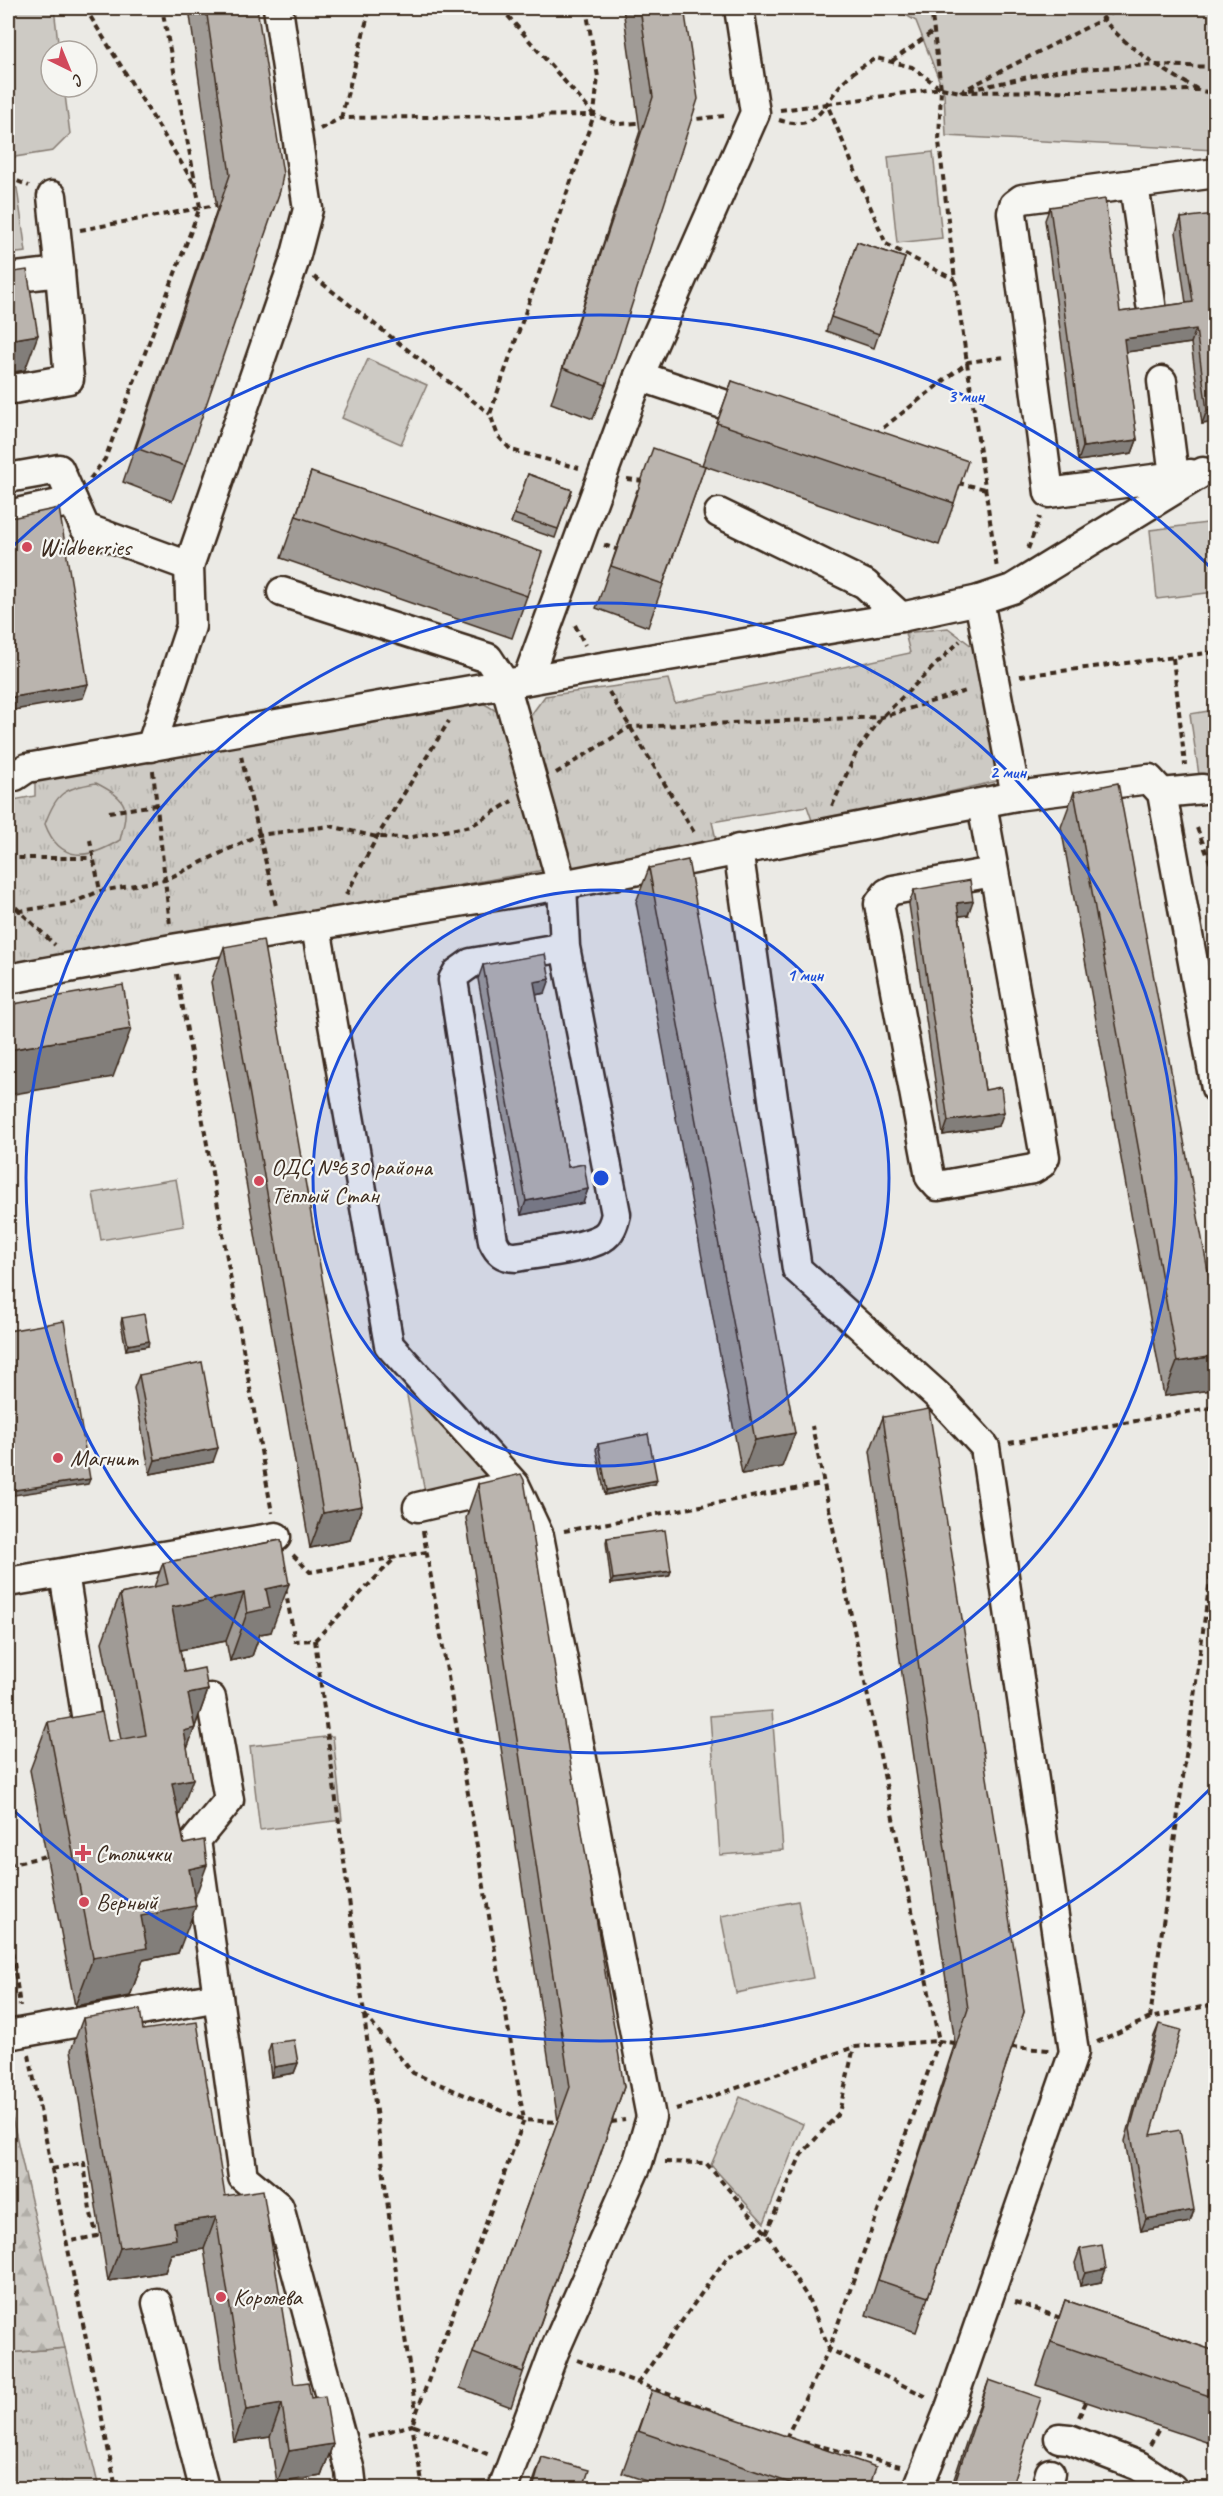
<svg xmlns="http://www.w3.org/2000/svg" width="1223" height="2496" font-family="Caveat,sans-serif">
<defs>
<pattern id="grass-tufts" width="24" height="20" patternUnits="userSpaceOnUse" patternTransform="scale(1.5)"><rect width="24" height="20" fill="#cdcac4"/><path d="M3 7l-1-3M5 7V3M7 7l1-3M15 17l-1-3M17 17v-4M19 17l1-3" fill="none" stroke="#b1aea8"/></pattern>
<pattern id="forest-firs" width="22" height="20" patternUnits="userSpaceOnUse" patternTransform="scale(1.5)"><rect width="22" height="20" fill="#cdcac4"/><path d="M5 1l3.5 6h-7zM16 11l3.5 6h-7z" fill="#b1aea8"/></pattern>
</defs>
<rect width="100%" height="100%" fill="#ebeae5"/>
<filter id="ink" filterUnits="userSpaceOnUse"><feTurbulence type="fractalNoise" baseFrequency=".0167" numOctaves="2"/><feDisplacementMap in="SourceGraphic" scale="12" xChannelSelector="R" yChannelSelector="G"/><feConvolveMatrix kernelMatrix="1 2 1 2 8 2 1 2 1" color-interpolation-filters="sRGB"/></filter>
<g filter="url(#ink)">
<!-- grass -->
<g fill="url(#grass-tufts)" stroke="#847a71" stroke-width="1.5">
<polygon points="948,628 977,650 998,781 813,823 807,806 712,822 717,843 571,873 528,719 545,696 668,679 675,703 910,653 905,633"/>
<polygon points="483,703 503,715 544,870 8,967 8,801 35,796 35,781"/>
<polygon points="65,2348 99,2488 8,2488 8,2353"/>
</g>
<!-- forest -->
<polygon fill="url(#forest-firs)" stroke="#847a71" stroke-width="1.5" points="8,2100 65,2348 8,2353"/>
<!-- park -->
<g fill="#cdcac4" stroke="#847a71" stroke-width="1.5">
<polygon points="8,8 54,8 59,51 51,51 51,87 64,87 70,134 53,151 8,158"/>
<polygon points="894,8 1215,8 1215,150 946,136 944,93 916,21"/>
<polygon points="933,152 942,238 897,243 888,157"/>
<polygon points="8,185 17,188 26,252 8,254"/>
<polygon points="368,359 427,385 401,444 342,418"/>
<polygon points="1215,522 1215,592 1157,599 1150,530"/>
<polygon points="1215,710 1215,773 1199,775 1190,714"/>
<path d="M 96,783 C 129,800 129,806 120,840 C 89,859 60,864 45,824 C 56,793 64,788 96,783 Z"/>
<polygon points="176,1179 184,1226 101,1240 93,1193"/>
<polygon points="403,1374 495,1478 425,1493"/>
<polygon points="772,1711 783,1850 720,1855 710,1716"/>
<polygon points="333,1736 342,1820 260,1830 250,1746"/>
<polygon points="798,1901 813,1978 736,1993 721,1916"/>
<polygon points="740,2097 803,2124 764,2223 711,2165"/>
</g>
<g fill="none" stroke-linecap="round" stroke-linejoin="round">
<!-- minor casing -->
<g stroke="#3b2a1e" stroke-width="33">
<g id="minor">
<polyline points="1134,184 1151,304"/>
<polyline points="52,196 60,272"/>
<polyline points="8,278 60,272 69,379 8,390"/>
<polyline points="639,376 759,416"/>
<polyline points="1162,381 1174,476"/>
<polyline points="1191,474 1049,493 1012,213 1014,205 1022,199 1216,173"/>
<polyline points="8,478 59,469 85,528 189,566"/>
<polyline points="719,513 865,584 901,617"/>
<polyline points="8,515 73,501"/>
<path d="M 282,592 L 488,658 L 505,684 L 562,885 L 565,947 L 616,1214 C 614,1223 611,1233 602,1238 C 583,1249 539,1253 516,1257 C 503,1257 498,1252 493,1241 L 453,980 L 457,973 L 471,963 L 565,947"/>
<polyline points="979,600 1016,796"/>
<polyline points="527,680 639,376 755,113 739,8"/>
<polyline points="151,747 191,626 189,566 294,262 308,209 278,8"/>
<polyline points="8,778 15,776 27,768 596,668 901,617 979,600 1012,589 1203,472"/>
<polyline points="1162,793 1203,789"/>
<polyline points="982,804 1045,1157 1041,1164 1033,1169 938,1186 930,1177 879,904 887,893 893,890 993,872"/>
<polyline points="738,849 797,1269 937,1395 985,1447 1074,2052 950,2408 918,2488"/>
<polyline points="316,927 389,1345 515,1485 539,1536 651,2117 638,2162 554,2352 503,2488"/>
<polyline points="8,979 172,949 562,885 1016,796 1149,779 1162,793 1216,1088"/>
<polyline points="418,1507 513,1485"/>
<polyline points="64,1573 89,1734"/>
<polyline points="8,1582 276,1537"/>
<polyline points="218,1997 243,2177 279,2207 350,2471 352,2488"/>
<polyline points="8,2035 218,1997 196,1840 229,1800 211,1698"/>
<polyline points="157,2303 204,2488"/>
<polyline points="1059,2438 1069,2439 1139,2466 1172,2488"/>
<polyline points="1046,2488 1050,2473"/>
</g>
</g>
<!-- path -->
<g stroke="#3b2a1e" stroke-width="4" stroke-dasharray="6 4.5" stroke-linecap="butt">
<polyline points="85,8 195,185"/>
<polyline points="501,8 594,115 490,414 498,436 511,450 579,468"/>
<polyline points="586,8 598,77 594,114"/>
<polyline points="931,8 941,88 939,142 955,280 997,569"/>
<path d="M 1095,8 C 1119,44 1160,68 1197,89"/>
<polyline points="892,61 934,31"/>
<polyline points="969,90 1060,70 1155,65 1216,67"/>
<polyline points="960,92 1103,19 1117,8"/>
<polyline points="827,104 941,88 960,92 1198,90 1216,94"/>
<polyline points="780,110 827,104 886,244 955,280"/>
<polyline points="341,118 370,8"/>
<polyline points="687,120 724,116"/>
<path d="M 779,120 C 820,133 822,104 845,80 C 853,71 865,65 876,58 L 912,67 L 940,88"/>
<polyline points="320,129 341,118 594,115 618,124 639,123"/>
<polyline points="8,177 29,186"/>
<polyline points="80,230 216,205"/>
<polyline points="314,277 490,414"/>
<polyline points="875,434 968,362 1005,357"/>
<polyline points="90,479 105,459 200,207 162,8"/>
<polyline points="627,479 644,481"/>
<polyline points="958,483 986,489"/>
<polyline points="604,545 616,549"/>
<polyline points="1028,549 1040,517"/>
<polyline points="575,625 585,645"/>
<polyline points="1173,658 1185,765"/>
<polyline points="1020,676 1216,652"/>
<polyline points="609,692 695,834"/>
<polyline points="241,756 276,906"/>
<polyline points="153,771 170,925"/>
<polyline points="556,773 630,727 882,717 969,690"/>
<polyline points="832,806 857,751 882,717 960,641"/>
<polyline points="109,812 156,805"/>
<polyline points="1197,828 1216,877"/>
<polyline points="90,840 100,891"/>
<polyline points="8,858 94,858"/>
<polyline points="346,895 377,837 449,721"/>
<polyline points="8,900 55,945"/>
<polyline points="8,910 20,911 72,903 100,891 165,880 258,835 330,826 377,837 407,838 471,826 512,801"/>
<polyline points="177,974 272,1513"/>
<polyline points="1009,1443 1216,1407"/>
<polyline points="423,1531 524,2120 412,2425 490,2455"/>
<polyline points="564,1531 822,1484"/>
<polyline points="293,1555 310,1572 427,1552"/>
<polyline points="285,1588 295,1641 315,1640 396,1557"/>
<polyline points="315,1640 364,2014 413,2073 524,2120 558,2122"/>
<polyline points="8,1865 46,1856"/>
<polyline points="8,1921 20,2006"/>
<polyline points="364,2015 400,2304 416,2412"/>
<polyline points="1150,2018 1216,1536"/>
<polyline points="1097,2042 1150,2018 1216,2004"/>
<polyline points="1011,2047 1049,2050"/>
<polyline points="29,2055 116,2488"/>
<polyline points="676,2109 854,2047 939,2041 955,2043"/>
<polyline points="611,2122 625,2120"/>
<polyline points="665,2162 706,2163 766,2233 808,2298 829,2349 929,2398"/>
<polyline points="52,2169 84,2163 90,2210 97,2236 66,2242"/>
<polyline points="1015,2302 1061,2318"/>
<polyline points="577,2360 716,2412"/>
<polyline points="638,2383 728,2256 766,2233 801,2155 839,2113 854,2047"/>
<polyline points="1079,2417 1086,2402"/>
<polyline points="368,2437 412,2425 423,2488"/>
<polyline points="786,2438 829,2349 939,2041 812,1426"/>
<polyline points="803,2442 900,2466"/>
<polyline points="1150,2445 1160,2427"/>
</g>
<!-- minor -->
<use href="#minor" stroke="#f6f6f2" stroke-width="28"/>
</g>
<!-- wall -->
<g fill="#a09b96" stroke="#3b2a1e" stroke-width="1.5">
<polygon points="189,8 257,8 185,466 172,501 123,482 217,209"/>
<polygon points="623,8 684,8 606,385 593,419 551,403 640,131"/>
<polygon points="1050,207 1120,312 1186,303 1176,232 1181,218 1215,422 1202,424 1191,343 1125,352 1137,440 1132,453 1078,461 1045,220"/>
<polygon points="857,242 905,258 874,348 826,331"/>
<polygon points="732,381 954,503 939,545 702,465"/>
<polygon points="705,466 648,627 596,608 637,490"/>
<polygon points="311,472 527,596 512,638 281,558"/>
<polygon points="528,474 572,490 555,538 511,523"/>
<polygon points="1074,792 1211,1390 1164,1396 1061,827"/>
<polygon points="649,868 782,1467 742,1474 636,902"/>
<polygon points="914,890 968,915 959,916 985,1090 999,1126 943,1135 909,904"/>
<polygon points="224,947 362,1506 350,1540 310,1548 211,982"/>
<polygon points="483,965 545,993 536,995 568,1167 588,1189 583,1203 521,1215 478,979"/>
<polygon points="122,1318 148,1346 126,1350 121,1323"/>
<polygon points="139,1375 213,1462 150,1474 134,1388"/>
<polygon points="883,1417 1024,2012 928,2297 916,2332 866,2315 955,2043 870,1451"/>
<polygon points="598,1444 655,1484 605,1495 596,1449"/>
<polygon points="478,1484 624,2087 511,2407 460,2388 558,2121 466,1518"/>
<polygon points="607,1538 671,1571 669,1576 611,1584 606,1542"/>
<polygon points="281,1540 271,1632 260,1634 252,1656 230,1661 226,1641 180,1650 184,1672 208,1690 187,1749 179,1817 195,1899 178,1953 143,1960 130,1996 75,2006 30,1770 48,1722 108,1742 121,1740 102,1642 120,1594 154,1587 163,1563"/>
<polygon points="83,2018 143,2030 225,2196 294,2384 333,2444 321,2476 277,2483 270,2437 234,2442 204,2249 171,2254 165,2272 108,2281 71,2050"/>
<polygon points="1159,2024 1151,2135 1194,2210 1190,2222 1141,2231 1125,2141 1154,2036"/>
<polygon points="271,2043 298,2063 294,2073 271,2077 268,2052"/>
<polygon points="1080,2249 1101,2282 1080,2286 1075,2263"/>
<polygon points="1065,2300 1215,2351 1215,2445 1036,2385"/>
<polygon points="989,2380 1011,2488 951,2488 973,2422"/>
<polygon points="652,2390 869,2488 667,2488 622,2473"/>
<polygon points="542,2457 583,2488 531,2488"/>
</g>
<!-- shaded-wall -->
<g fill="#827e7a" stroke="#3b2a1e" stroke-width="1.5">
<polygon points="1196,329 1191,343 1119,353 1124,339"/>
<polygon points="38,335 25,370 8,373 8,340"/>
<polygon points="1215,409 1215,422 1202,424 1207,410"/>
<polygon points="1137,440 1132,453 1078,461 1083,447"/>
<polygon points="88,684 83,698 8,711 8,698"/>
<polygon points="13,739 8,753 8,740"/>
<polygon points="973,901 968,915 952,917 957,903"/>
<polygon points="550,979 545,993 529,996 534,982"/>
<polygon points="131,1029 113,1077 8,1095 8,1050"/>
<polygon points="1004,1112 999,1126 943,1135 948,1121"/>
<polygon points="588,1189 583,1203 521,1215 526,1201"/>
<polygon points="149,1341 148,1346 126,1350 128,1345"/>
<polygon points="1215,1356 1215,1378 1211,1390 1164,1396 1177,1362"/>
<polygon points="795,1433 782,1467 742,1474 755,1440"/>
<polygon points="218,1448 213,1462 150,1474 155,1460"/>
<polygon points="90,1479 88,1484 8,1496 8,1491"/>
<polygon points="657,1480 655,1484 605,1495 607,1490"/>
<polygon points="362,1506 350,1540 310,1548 323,1513"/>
<polygon points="671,1571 669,1576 611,1584 613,1579"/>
<polygon points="289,1584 271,1632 260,1634 252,1656 230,1661 247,1613 266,1589"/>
<polygon points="244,1593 226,1641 154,1655 172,1607"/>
<polygon points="208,1690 191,1738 177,1776 188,1694"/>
<polygon points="193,1779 175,1827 172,1783"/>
<polygon points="207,1865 192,1906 196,1906 178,1953 143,1960 130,1996 75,2006 93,1958 141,1916 189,1869"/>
<polygon points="298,2063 294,2073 271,2077 274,2067"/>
<polygon points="1194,2210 1190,2222 1141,2231 1146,2219"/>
<polygon points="216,2217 204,2249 171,2254 165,2272 108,2281 120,2248 174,2223"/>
<polygon points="1106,2269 1101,2282 1080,2286 1085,2273"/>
<polygon points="282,2404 270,2437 234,2442 246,2410"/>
<polygon points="333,2444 321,2476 277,2483 289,2451"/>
</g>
<!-- building -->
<g fill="#bab4ae" stroke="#3b2a1e" stroke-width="1.5">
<polygon points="206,8 257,8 283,174 280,191 185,466 136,448 230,175"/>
<polygon points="640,8 684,8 698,99 606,385 563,368 653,97"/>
<polygon points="1105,199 1120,312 1193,302 1181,218 1215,214 1215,409 1207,410 1196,329 1124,339 1137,440 1083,447 1050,207"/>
<polygon points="857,242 905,258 879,334 831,317"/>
<polygon points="27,270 38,335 8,340 8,273"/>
<polygon points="732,381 968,461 954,503 717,423"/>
<polygon points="653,448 705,466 663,584 611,566"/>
<polygon points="311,472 542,552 527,596 296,516"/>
<polygon points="528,474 572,490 558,529 514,514"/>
<polygon points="59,508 88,684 8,698 8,517 16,517"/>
<polygon points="8,706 13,739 8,740"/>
<polygon points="1118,783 1215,1309 1215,1356 1177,1362 1074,792"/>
<polygon points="688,860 795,1433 755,1440 649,868"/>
<polygon points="970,880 973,901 957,903 985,1090 1001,1087 1004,1112 948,1121 914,890"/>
<polygon points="263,940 362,1506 323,1513 224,947"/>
<polygon points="545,954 550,979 534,982 568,1167 584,1164 588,1189 526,1201 483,965"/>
<polygon points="123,985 131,1029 8,1050 8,1005"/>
<polygon points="144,1314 149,1341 128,1345 122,1318"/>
<polygon points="64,1321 90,1479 8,1491 8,1331"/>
<polygon points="202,1362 218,1448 155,1460 139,1375"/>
<polygon points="929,1409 1024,2012 928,2297 878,2280 968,2009 883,1417"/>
<polygon points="648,1434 657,1480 607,1490 598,1444"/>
<polygon points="521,1474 524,1480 624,2087 523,2372 473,2353 570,2087 478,1484"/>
<polygon points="665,1530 671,1571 613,1579 607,1538"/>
<polygon points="281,1540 289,1584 266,1589 270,1608 247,1613 244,1593 172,1607 184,1672 204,1668 208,1690 188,1694 195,1728 184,1731 193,1779 172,1783 184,1844 204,1840 207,1865 189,1869 196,1906 141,1916 147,1948 93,1958 48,1722 102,1712 108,1742 146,1735 120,1594 168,1584 163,1563"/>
<polygon points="140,2009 143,2030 197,2022 225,2196 263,2190 294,2384 308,2382 311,2398 325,2396 333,2444 289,2451 282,2404 246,2410 216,2217 174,2223 176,2239 120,2248 83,2018"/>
<polygon points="1159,2024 1181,2030 1151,2135 1180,2130 1194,2210 1146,2219 1130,2129"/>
<polygon points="294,2040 298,2063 274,2067 271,2043"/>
<polygon points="1102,2245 1106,2269 1085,2273 1080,2249"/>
<polygon points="1065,2300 1215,2351 1215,2398 1051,2342"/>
<polygon points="989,2380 1041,2398 1011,2488 953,2488"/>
<polygon points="652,2390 876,2467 869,2488 805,2488 638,2431"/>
<polygon points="542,2457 589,2470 583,2488 533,2488"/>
</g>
</g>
<!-- distance rings -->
<circle cx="601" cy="1178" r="288" fill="#1d4ed8" fill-opacity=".12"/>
<g fill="none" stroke="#1d4ed8" stroke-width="3">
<circle cx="601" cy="1178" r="288"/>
<circle cx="601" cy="1178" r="575"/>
<path d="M1211 1788A863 863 0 0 1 12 1809M12 547A863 863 0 0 1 1211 568"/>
</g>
<!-- markers -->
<g fill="#d1495b" stroke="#f6f6f2" stroke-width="2">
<circle cx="27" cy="547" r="6"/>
<circle cx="259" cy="1181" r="6"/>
<circle cx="58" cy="1458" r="6"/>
<path d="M80 1844h6v6h6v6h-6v6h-6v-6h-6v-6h6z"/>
<circle cx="84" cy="1902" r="6"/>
<circle cx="221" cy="2297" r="6"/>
</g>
<g text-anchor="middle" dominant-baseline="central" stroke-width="4.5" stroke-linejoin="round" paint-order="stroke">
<!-- poi labels -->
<g font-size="24" fill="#3b2a1e" stroke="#f6f6f2" text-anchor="start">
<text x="39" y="547">Wildberries</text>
<text x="271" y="1167">ОДС №630 района<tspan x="271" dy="28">Тёплый Стан</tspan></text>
<text x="70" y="1458">Магнит</text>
<text x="95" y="1853">Столички</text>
<text x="96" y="1902">Верный</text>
<text x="233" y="2297">Королева</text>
</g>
</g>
<circle cx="601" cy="1178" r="9" fill="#1d4ed8" stroke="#f6f6f2" stroke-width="3"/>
<g font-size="18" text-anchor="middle" font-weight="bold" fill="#1d4ed8" stroke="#f6f6f2" stroke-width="4.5" stroke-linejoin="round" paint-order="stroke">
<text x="966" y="402">3 мин</text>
<text x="1008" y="778">2 мин</text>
<text x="805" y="981">1 мин</text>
</g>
<!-- margin -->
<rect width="1223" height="2496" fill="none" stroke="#f6f6f2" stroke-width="30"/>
<rect x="15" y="15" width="1193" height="2466" fill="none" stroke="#3b2a1e" stroke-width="2" filter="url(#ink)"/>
<!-- north arrow -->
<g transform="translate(69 69) rotate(137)"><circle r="28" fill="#f6f6f2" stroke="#aba49d" stroke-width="1.5"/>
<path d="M0-4.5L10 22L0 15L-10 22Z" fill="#d1495b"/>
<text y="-9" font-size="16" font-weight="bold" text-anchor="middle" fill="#3b2a1e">С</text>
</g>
</svg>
